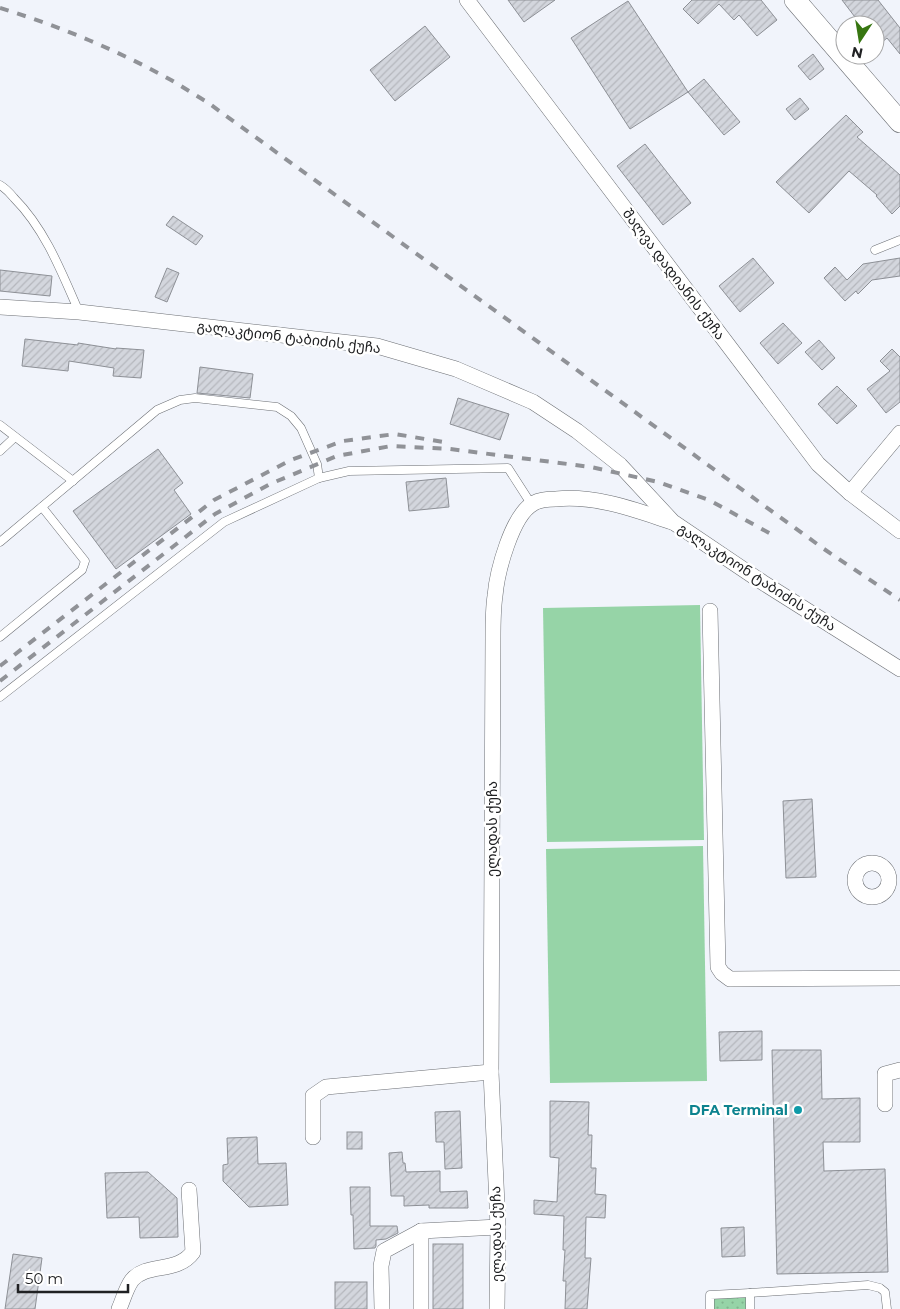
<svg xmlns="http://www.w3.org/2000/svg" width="900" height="1309" font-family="Montserrat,'Noto Sans Georgian',sans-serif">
<defs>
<pattern id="park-dots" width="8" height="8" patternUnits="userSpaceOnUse" patternTransform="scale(1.25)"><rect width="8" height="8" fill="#96d4a7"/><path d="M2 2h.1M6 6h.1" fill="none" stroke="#81b68f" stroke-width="1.8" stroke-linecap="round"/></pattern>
<pattern id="building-hatch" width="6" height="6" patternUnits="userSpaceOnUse" patternTransform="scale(1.25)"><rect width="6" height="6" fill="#d3d6dd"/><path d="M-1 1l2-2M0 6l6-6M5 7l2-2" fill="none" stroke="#b5b7bd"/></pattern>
</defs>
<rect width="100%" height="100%" fill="#f1f4fb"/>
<!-- grass -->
<g fill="#96d4a7">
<polygon points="700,605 704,840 547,842 543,608"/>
<polygon points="703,846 707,1081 550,1083 546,849"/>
</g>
<!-- park -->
<polygon fill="url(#park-dots)" points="750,1293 750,1309 710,1309 710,1295"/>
<!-- building -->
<g fill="url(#building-hatch)" stroke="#8d9096">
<polygon points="508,0 555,0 524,22"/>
<polygon points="692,0 761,0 777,20 757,36 739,15 734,20 719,4 698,24 683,9"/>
<polygon points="842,0 878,0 900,28 900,54 887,38 875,48 875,25 861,25"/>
<polygon points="628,1 688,92 630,129 571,38"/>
<polygon points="425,26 450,57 395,101 370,70"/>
<polygon points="813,54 824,69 810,80 798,66"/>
<polygon points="704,79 740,122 724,135 688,92"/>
<polygon points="800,98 809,109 795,120 786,109"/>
<polygon points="846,115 863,132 857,137 900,175 900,206 892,214 876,196 877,195 849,171 809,213 776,182"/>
<polygon points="645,144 691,203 663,225 617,166"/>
<polygon points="173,216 203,236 196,245 166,225"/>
<polygon points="753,258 774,283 740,312 719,286"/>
<polygon points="900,258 900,276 872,280 858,294 856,291 845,301 824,278 835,267 847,280 863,264"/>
<polygon points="167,268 179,273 167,302 155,297"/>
<polygon points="0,270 52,276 50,296 0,291"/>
<polygon points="783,323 802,343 778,364 760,343"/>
<polygon points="25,339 78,345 78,343 116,349 116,348 144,350 141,378 113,376 114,368 69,361 68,371 22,366"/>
<polygon points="819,340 835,358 822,370 805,352"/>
<polygon points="892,349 900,357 900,402 886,413 867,389 890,371 880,361"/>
<polygon points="200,367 253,374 250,398 197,393"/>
<polygon points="837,386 857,406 837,424 818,404"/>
<polygon points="458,398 509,414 500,440 450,424"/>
<polygon points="158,449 183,483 174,490 191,514 116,569 73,511"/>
<polygon points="446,478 449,507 409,511 406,482"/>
<polygon points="812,799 816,877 786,878 783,801"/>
<polygon points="762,1031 762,1060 720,1061 719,1032"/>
<polygon points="772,1050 821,1050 822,1099 860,1098 860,1142 823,1142 824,1171 885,1169 888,1272 777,1274"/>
<polygon points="550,1101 589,1102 588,1135 592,1135 591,1168 596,1168 595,1194 606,1195 605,1218 586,1217 585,1258 591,1258 587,1309 565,1309 566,1281 563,1281 565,1250 563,1250 564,1216 534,1214 534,1200 557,1202 559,1158 550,1157"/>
<polygon points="460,1111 462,1168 445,1169 444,1142 436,1142 435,1112"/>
<rect x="347" y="1132" width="15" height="17"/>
<polygon points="257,1137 258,1164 286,1163 288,1205 249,1207 223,1181 223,1165 228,1164 227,1138"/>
<polygon points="402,1152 403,1163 405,1163 406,1172 440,1171 440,1192 467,1191 468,1208 429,1208 429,1205 404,1206 404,1196 391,1196 389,1153"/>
<polygon points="148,1172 177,1198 178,1237 140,1238 139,1217 107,1218 105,1173"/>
<polygon points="350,1187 370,1187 370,1226 397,1226 398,1233 386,1239 376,1240 376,1246 375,1248 354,1249 353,1215 351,1215"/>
<polygon points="744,1227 745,1256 722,1257 721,1228"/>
<rect x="433" y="1244" width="30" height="65"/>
<polygon points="13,1254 42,1258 35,1309 5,1309"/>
<rect x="335" y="1282" width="32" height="27"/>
</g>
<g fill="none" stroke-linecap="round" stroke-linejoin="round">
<!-- service casing -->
<g stroke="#6c6f74" stroke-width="9">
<g id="service">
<path d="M 0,185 C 5,188 10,193 14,198 C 45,229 62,273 79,312"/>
<polyline points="875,250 900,240"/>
<polyline points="0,425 73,481"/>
<polyline points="0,451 15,437"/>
<polyline points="0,542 157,410 180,400 195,398 277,407 291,416 301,428 317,464 319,478"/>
<polyline points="0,637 82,570 85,561 42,507"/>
<polyline points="0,697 224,522 319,478 349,471 508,468 528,499 534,503"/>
<polyline points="750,1293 868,1285 880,1288 885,1292 887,1309"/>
<polyline points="710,1309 710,1295 750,1293 750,1309"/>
</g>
</g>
<!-- minor casing -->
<g stroke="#6c6f74" stroke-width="16">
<g id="minor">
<polyline points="467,0 818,464 850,493 900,531"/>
<polyline points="0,307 79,312 377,346 456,369 533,402 577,431 620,465 673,522 762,582 900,669"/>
<polyline points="850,493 900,433"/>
<polyline points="710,611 718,967 722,973 730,979 900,978"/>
<circle cx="872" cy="880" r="17"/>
<polyline points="885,1104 885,1074 900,1070"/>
<polyline points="313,1137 313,1096 326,1087 491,1072"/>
<polyline points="421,1231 421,1309"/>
<path d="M 119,1309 C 123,1300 126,1288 132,1280 C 147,1262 177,1274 193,1252 L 189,1190"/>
<polyline points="382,1309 381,1266 384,1251 421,1231 498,1227"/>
<path d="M 497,1309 L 498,1227 L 491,1072 L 493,638 C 493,624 493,609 495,596 C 497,572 512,514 534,503 C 541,499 549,499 556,499 C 596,495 635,510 672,522"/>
</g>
</g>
<!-- secondary casing -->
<g stroke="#6c6f74" stroke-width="22">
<polyline id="secondary" points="795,0 900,122"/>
</g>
<!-- service -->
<use href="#service" stroke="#fff" stroke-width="8"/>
<!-- minor -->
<use href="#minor" stroke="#fff" stroke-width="15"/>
<!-- secondary -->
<use href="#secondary" stroke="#fff" stroke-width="21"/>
<!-- rail -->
<g stroke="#909297" stroke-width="4" stroke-dasharray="9 9" stroke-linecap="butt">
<path d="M 0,8 C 59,26 117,50 171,80 C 183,87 195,95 207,102 L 824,549 L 900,600"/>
<polyline points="0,666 214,500 291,460 343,441 395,434 443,442"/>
<polyline points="0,681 215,514 270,484 337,456 391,446 450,449 591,467 658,482 709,500 771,534"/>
</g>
</g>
<!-- markers -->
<circle fill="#0f9aa8" stroke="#fff" stroke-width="2" cx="798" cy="1110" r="5"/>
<g text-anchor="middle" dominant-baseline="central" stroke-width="5" stroke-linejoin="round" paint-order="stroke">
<!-- street labels -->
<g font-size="14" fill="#202123" stroke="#fff">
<text transform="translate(674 274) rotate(53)">შალვა დადიანის ქუჩა</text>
<text transform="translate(289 337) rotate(7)">გალაკტიონ ტაბიძის ქუჩა</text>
<text transform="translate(757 577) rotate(33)">გალაკტიონ ტაბიძის ქუჩა</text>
<text transform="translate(492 829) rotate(-90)">ელადას ქუჩა</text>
<text transform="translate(496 1234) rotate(-91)">ელადას ქუჩა</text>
</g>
<!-- culture labels -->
<g font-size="14" font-weight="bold" fill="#0d838f" stroke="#fff" text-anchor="end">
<text x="788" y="1110">DFA Terminal</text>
</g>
</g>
<!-- north arrow -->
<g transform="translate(860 40) rotate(192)"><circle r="24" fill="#ffffff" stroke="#a6a6a7"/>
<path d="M0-4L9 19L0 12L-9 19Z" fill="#377611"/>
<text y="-8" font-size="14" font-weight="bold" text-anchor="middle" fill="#202123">N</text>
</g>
<!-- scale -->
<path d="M18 1284v8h110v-8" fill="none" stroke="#202123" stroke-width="2.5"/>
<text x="25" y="1284" font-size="15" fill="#202123" stroke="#ffffff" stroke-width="4" paint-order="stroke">50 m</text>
</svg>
